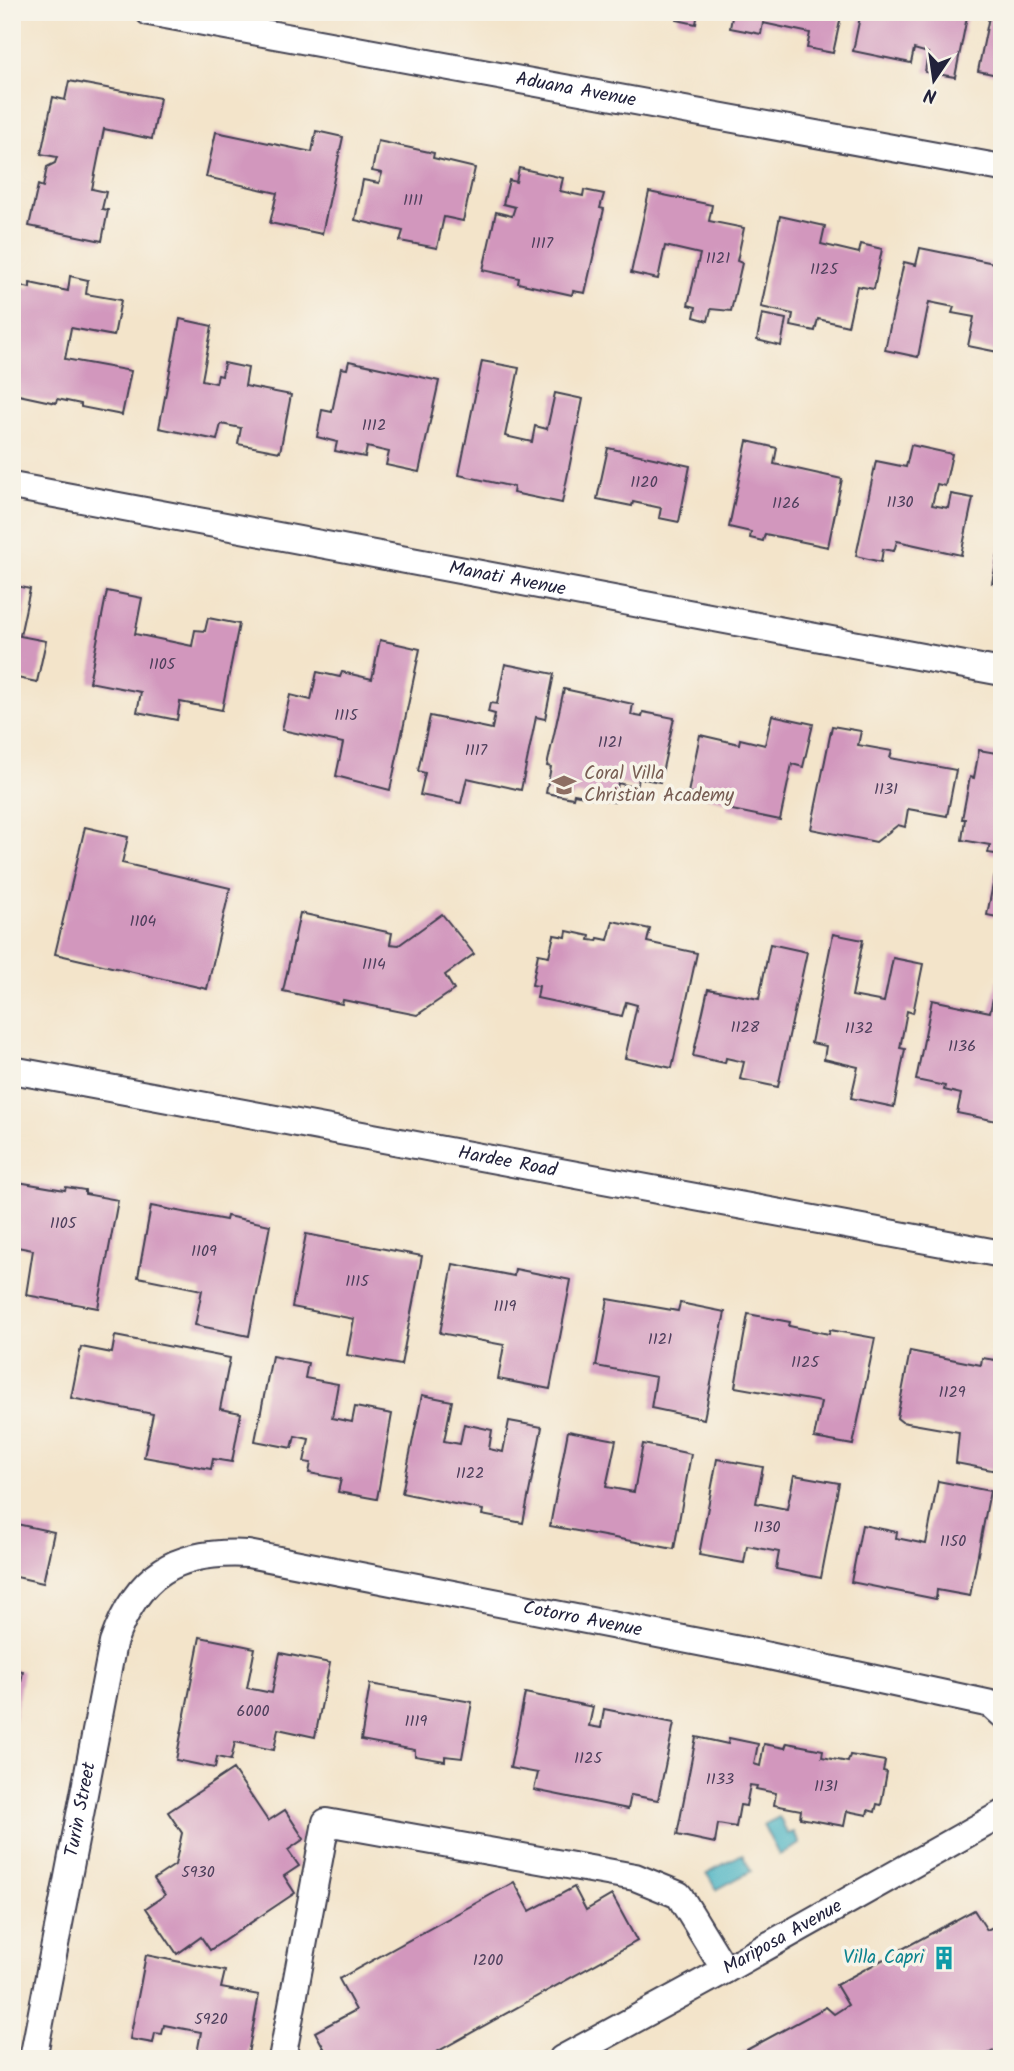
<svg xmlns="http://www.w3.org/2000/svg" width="1014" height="2071" font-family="Kalam,sans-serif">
<rect width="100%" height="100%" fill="#f7f3e8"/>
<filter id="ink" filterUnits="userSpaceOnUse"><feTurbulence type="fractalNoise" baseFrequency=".0143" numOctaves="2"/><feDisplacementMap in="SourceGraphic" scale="14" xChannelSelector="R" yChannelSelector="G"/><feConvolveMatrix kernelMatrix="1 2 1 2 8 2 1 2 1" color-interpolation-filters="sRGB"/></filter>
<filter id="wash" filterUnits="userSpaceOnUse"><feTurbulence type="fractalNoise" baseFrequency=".00686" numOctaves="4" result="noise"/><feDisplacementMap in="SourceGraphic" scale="28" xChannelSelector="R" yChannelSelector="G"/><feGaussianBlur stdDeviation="1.57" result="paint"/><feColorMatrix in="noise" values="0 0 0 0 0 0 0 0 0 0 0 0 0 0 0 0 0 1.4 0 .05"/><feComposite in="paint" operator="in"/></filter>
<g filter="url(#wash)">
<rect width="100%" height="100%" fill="#f3e4ca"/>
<!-- water -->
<g fill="#43b0c1" stroke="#32697e" stroke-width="2">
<polygon points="779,1817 788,1834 794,1832 800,1844 779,1855 763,1825"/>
<polygon points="742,1854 751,1871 716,1890 707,1873"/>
</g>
<g id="blocks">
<!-- building -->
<g fill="#d297bd">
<polygon points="679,12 698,12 696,24 677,20"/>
<polygon points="733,12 842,12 833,53 807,48 810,33 763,23 761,34 730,28"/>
<polygon points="861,12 968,12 955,77 925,72 928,53 914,49 911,63 853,51"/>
<polygon points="990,12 1002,12 1002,76 978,71"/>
<polygon points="69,81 160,98 152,139 104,129 92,189 106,192 102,209 108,210 102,241 29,226 38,185 43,187 47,167 55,163 57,157 41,154 53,97 65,100"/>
<polygon points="316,131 343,137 322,234 270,223 277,193 206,177 216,132 312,152"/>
<polygon points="378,141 434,153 433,158 475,168 463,221 444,217 437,248 400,241 403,231 355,220 363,180 379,183 382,173 372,171"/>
<polygon points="519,168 563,178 560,191 583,196 584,190 604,194 600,208 604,209 585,293 573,291 572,295 518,283 519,278 483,270 496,212 512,216 515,207 503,204 509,180 516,182"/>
<polygon points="649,192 712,205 709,221 744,228 737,261 742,263 731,311 711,309 708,321 694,317 696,307 688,305 700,254 665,246 658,279 631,273"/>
<polygon points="780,216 825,226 821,244 859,253 861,244 882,249 874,289 857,286 848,326 818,319 815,331 791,326 793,314 761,307"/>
<polygon points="920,248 994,263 995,256 1002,258 1002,334 998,352 968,346 974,317 952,313 954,307 929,302 918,357 885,350 904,262 916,265"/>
<polygon points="70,276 88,280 86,294 121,300 114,336 71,328 65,359 131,371 122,415 81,407 81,404 57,399 56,403 14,394 15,392 12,391 12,304 16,285 30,288 30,283 68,291"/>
<polygon points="762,314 786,319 781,346 757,340"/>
<polygon points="180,319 212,326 202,380 216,383 218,375 222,376 224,363 248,368 245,386 291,395 280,452 238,444 241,428 221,424 217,440 159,428"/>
<polygon points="349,361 439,381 419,472 386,465 389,452 367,447 365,457 335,451 337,442 317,437 322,410 332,412 341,368 347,369"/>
<polygon points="482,361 519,368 505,436 532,442 535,426 547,429 555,393 583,399 562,503 513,493 514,487 459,475"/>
<polygon points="747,441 777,448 774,464 842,479 828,547 765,534 763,541 750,538 751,532 729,527"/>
<polygon points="911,445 952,454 945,486 937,484 932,505 948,508 951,494 973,498 961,555 897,541 894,551 883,549 881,562 856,556 876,461 906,467"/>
<polygon points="608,448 690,466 679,522 659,518 661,508 633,502 632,506 597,499"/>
<polygon points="1001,541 1002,541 1002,585 992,583"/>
<polygon points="12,585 30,589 20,636 46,641 37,682 12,677"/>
<polygon points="107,591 142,598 135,634 192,646 195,630 205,631 208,618 239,624 222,710 180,702 177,720 137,712 141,692 89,682"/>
<polygon points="380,640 420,649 390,790 336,776 343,743 282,730 290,695 311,700 317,672 340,677 342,672 372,679"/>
<polygon points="505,664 554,674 545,719 536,717 521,790 467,778 461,803 420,795 425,773 418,771 430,716 492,729 495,714 488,712 490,703 497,704"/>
<polygon points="564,689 633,704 631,715 642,717 643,712 674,718 660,782 639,778 637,788 618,783 614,802 574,794 573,798 546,793 551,767 547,766"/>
<polygon points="772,715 813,724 803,767 792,764 780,820 727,809 728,802 688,793 700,735 739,744 740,739 765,745"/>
<polygon points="832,726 861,731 858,745 892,751 890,758 956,770 947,816 908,809 905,827 898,825 876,842 811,829"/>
<polygon points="979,750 1002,754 1002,855 988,853 990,845 962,840 965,819 962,819 970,777 974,778"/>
<polygon points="85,827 128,837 122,863 230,888 207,989 55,954"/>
<polygon points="995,874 1002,875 1002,918 987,915"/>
<polygon points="300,913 392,933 390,944 399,945 442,914 474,954 445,975 454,990 417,1015 343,1000 342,1004 283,991"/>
<polygon points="613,921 650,929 647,942 697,953 672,1068 625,1058 637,1005 626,1002 622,1016 537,998 539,986 532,985 538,954 549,956 554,935 566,937 567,931 590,936 589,940 597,941 598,938 608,940"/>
<polygon points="833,934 863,940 852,996 884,1002 893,958 923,964 913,1013 907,1011 900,1048 905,1049 894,1107 851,1098 858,1067 824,1059 826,1046 811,1043"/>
<polygon points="770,944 807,952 778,1087 740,1079 744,1062 726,1058 725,1063 693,1056 708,989 759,999"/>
<polygon points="997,980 1002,981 1002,1122 957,1113 961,1094 944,1090 945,1086 916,1080 932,1000 990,1012"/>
<polygon points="12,1181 65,1190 66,1187 85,1190 85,1194 118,1200 98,1308 26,1295 33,1250 12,1246"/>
<polygon points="151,1206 226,1220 227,1216 270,1225 249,1336 195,1325 202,1290 138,1277"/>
<polygon points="306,1234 422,1256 401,1365 347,1355 354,1319 292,1307"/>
<polygon points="453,1264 514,1276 515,1269 571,1280 550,1389 498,1379 504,1345 440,1333"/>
<polygon points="608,1299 678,1311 680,1303 725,1312 704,1419 651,1408 656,1377 596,1366"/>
<polygon points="748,1314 790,1322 789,1326 829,1334 830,1330 875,1338 853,1445 814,1438 821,1402 735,1387"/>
<polygon points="115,1336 230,1358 220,1409 241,1413 232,1462 213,1459 211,1469 144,1457 153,1414 71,1398 81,1347 112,1353"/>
<polygon points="910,1351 981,1365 982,1358 1002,1361 1002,1472 956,1463 959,1432 902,1422 897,1418"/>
<polygon points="272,1356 308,1363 305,1378 338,1384 332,1418 352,1422 355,1407 392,1414 377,1499 338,1492 341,1479 309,1473 311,1463 304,1462 309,1439 295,1436 292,1448 255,1441"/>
<polygon points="422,1395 452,1401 444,1441 460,1444 464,1424 492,1430 489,1449 503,1452 509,1421 542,1427 523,1523 482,1515 483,1510 402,1493"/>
<polygon points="568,1431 616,1440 606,1487 634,1492 643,1444 691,1454 674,1549 550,1526"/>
<polygon points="717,1459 763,1467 756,1503 787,1509 794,1475 839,1483 821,1578 776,1569 779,1552 747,1546 744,1563 699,1555"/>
<polygon points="938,1481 990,1491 970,1596 937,1590 936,1599 851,1582 862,1525 897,1532 896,1538 926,1544"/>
<polygon points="12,1523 54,1532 43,1583 12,1576"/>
<polygon points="200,1637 255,1648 247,1688 272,1693 280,1653 330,1663 315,1737 278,1729 274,1750 235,1742 231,1760 217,1757 215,1768 176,1760"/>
<polygon points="12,1669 23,1671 14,1723 12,1723"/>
<polygon points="370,1684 472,1702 462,1758 445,1756 445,1761 415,1756 415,1750 361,1740"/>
<polygon points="525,1693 593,1707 589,1726 601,1728 604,1709 674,1723 658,1800 631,1795 628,1809 534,1790 538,1773 510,1768"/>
<polygon points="696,1737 728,1744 729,1738 758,1744 754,1764 760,1766 764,1744 785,1748 787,1743 823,1750 822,1757 848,1762 850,1755 885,1761 883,1771 887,1772 881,1805 877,1804 875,1812 868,1810 867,1815 847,1811 844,1826 800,1818 801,1810 774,1805 776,1793 756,1789 757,1786 750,1785 746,1806 740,1805 736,1827 718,1824 715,1843 677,1835"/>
<polygon points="233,1769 268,1821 285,1810 304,1839 288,1850 299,1866 284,1876 295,1893 210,1950 201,1937 177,1954 146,1908 165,1895 154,1879 175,1865 182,1833 168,1812"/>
<polygon points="514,1882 530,1911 574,1887 586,1910 612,1895 637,1941 424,2059 310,2059 325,2050 315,2032 356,2010 339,1979"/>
<polygon points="1002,1908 1002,2046 979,2059 730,2059 826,2007 834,2014 848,2005 836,1985 974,1910 987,1930 999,1924 995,1912"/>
<polygon points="146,1955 225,1971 221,1988 259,1995 247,2059 196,2059 201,2032 164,2025 162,2034 155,2033 153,2043 130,2039"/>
</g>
</g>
</g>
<g filter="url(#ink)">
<use href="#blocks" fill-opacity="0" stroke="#413f50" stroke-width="2"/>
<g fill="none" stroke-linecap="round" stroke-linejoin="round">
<!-- street casing -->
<g stroke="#413f50" stroke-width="30">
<g id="street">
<path id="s1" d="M 149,12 L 1002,168"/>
<path id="s2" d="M 12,486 L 1002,672"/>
<path id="s3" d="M 12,1070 L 1002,1254"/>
<path id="s4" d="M 33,2059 L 113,1643 C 137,1574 176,1550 248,1554 L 755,1653 L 991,1704 L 1002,1714"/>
<polyline points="282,2059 326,1822 635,1877 679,1895 725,1970"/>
<path id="s5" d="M 562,2059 L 725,1970 L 1002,1814"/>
</g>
</g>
<!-- street -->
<use href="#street" stroke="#fff" stroke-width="26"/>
</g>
</g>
<!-- icons -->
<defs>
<g id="school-bare" transform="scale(1.89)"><path d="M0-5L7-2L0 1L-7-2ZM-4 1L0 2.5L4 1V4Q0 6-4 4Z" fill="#8d6e63" stroke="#f7f3e8" stroke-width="2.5" paint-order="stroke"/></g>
<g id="building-bare" transform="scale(1.89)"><path d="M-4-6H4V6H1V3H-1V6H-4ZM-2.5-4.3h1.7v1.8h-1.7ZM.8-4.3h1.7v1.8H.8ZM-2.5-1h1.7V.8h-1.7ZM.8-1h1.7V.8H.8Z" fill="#0f9aa8" stroke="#f7f3e8" stroke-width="2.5" paint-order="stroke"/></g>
</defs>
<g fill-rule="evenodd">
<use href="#school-bare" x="564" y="785"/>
<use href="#building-bare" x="944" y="1958"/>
</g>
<g text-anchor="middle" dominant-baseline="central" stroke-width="7" stroke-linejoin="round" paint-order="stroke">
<!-- number labels -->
<g font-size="16" fill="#4e3f5c">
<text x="413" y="200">1111</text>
<text x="542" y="243">1117</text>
<text x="718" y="258">1121</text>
<text x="824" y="269">1125</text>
<text x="374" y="425">1112</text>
<text x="644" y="482">1120</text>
<text x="900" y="502">1130</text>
<text x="786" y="503">1126</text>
<text x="162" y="664">1105</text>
<text x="346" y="715">1115</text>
<text x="610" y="742">1121</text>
<text x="476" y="750">1117</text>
<text x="886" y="789">1131</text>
<text x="143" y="921">1104</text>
<text x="374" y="964">1114</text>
<text x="745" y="1027">1128</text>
<text x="859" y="1028">1132</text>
<text x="962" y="1046">1136</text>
<text x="63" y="1223">1105</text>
<text x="204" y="1251">1109</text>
<text x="357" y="1281">1115</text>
<text x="505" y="1306">1119</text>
<text x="660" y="1339">1121</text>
<text x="805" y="1362">1125</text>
<text x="952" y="1392">1129</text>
<text x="470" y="1473">1122</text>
<text x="767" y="1527">1130</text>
<text x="953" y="1541">1150</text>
<text x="253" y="1711">6000</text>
<text x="416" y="1721">1119</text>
<text x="588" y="1758">1125</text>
<text x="720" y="1779">1133</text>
<text x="826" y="1786">1131</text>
<text x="198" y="1872">5930</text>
<text x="488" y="1960">1200</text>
<text x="211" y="2019">5920</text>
</g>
<!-- street labels -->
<g font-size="19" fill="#22223b" stroke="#f7f3e8">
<text stroke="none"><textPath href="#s1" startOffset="434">Aduana Avenue</textPath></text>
<text stroke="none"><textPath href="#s2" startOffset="504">Manati Avenue</textPath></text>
<text stroke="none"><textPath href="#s3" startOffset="504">Hardee Road</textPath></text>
<text stroke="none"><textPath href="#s4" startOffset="942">Cotorro Avenue</textPath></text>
<text stroke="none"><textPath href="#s4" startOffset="254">Turin Street</textPath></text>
<text stroke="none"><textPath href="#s5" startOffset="252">Mariposa Avenue</textPath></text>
</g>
<!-- education labels -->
<g font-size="19" fill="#785e54" stroke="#f7f3e8" text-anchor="start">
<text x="584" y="774">Coral Villa<tspan x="584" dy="22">Christian Academy</tspan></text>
</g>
<!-- culture labels -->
<g font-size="19" fill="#0d838f" stroke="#f7f3e8" text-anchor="end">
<text x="924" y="1958">Villa Capri</text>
</g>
</g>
<!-- margin -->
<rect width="1014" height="2071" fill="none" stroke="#f7f3e8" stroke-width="42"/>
<!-- north arrow -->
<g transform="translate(934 80) rotate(193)" stroke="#f7f3e8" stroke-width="5" paint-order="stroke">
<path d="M0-5L12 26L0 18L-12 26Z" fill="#22223b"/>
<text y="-10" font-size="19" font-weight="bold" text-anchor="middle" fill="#22223b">N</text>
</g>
</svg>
